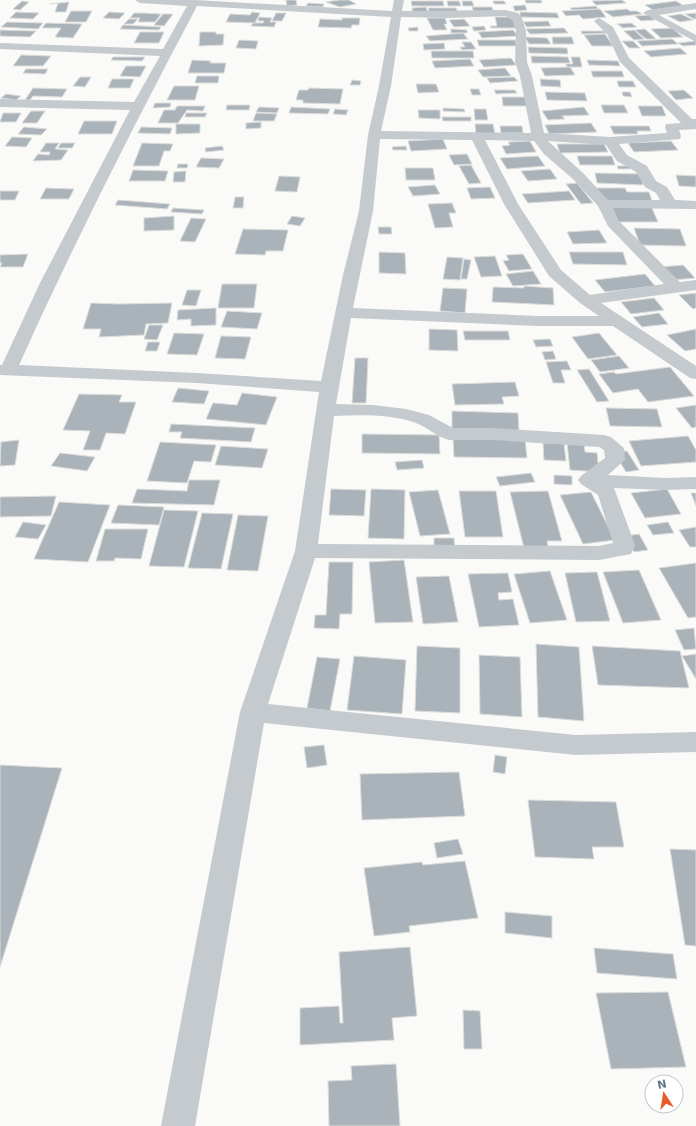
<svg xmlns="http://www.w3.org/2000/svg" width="696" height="1126" font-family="'DejaVu Sans',sans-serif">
<rect width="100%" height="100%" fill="#fafaf8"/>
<!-- building -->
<g fill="#aab3ba" stroke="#dcdcda">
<polygon points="286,0 296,0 297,5 287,6"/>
<polygon points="339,0 349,0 356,4 340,7 326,2"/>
<polygon points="525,0 541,0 542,3 526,3"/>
<polygon points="622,0 626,3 596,5 592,1"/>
<polygon points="22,1 29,2 20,10 13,9"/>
<polygon points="411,1 443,1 444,6 412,6"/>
<polygon points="447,1 459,1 461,6 448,6"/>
<polygon points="462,1 472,1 474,6 463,6"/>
<polygon points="493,1 504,1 506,4 494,4"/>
<polygon points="676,1 684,6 653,10 645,5"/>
<polygon points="69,2 66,12 55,12 58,3 50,4"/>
<polygon points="308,3 324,4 323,7 306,6"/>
<polygon points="525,5 527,10 515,11 513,6"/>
<polygon points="596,6 598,9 572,10 570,8"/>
<polygon points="426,7 428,13 413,13 412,8"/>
<polygon points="472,7 492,7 493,11 474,12"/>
<polygon points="428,8 456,8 458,13 430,13"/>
<polygon points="600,9 606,17 583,19 579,15 566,16 562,11"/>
<polygon points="627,9 630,11 637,11 642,14 613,17 604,11"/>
<polygon points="71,11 92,11 86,22 65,22"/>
<polygon points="16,12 39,13 33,19 10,18"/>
<polygon points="109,12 125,13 119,19 103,18"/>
<polygon points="252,12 260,13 255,23 226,22 230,14 250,15"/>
<polygon points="520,12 557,13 559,18 520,17"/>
<polygon points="134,13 143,13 161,14 155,22 138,22 140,18 130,18"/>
<polygon points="276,13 286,13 282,21 272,21"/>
<polygon points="696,13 696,19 694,19 685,14"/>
<polygon points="163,14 173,14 164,26 154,25"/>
<polygon points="681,14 693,20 680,22 668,16"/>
<polygon points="649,15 655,20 641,21 635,16"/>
<polygon points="259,17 272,18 270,22 276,22 274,27 251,26 253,23 263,23 264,21 258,21"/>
<polygon points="495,17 510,17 511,19 515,19 517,28 491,28 490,26 497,26"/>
<polygon points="342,18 360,18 359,25 352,25 351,28 318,27 320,19 342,20"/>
<polygon points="427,18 445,18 447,24 444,24 447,30 433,30"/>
<polygon points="129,19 138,19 133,24 124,24"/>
<polygon points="464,19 470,26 454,27 449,20"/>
<polygon points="548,21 551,26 527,27 523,22"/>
<polygon points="7,22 43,23 38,29 1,27"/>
<polygon points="46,23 82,24 73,38 55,37 61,28 42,28"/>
<polygon points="631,23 637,27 623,28 617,24"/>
<polygon points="123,25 161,27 159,30 120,29"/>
<polygon points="484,26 486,30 474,31 472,27"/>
<polygon points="418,27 418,31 409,31 408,28"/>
<polygon points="564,28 568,33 530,34 526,29"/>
<polygon points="672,28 683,37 661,38 651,29"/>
<polygon points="451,29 467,30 467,33 451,33"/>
<polygon points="645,29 656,39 646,39 635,30"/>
<polygon points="0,30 36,31 30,37 0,36"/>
<polygon points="513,30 518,36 482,38 478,32"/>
<polygon points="634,30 644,39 634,40 624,31"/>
<polygon points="581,31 606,31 607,33 582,34"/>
<polygon points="140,32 164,32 159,43 134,43"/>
<polygon points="200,32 216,32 216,34 224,34 223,45 199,46"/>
<polygon points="463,33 468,39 430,41 426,36"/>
<polygon points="605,34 613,46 592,46 584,35"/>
<polygon points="525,37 547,38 551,44 529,44"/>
<polygon points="552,37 572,37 574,44 553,44"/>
<polygon points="672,39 678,44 642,46 637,41"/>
<polygon points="239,40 258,41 256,49 236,48"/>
<polygon points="477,40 515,40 517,46 479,46"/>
<polygon points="622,41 633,41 640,48 629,48"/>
<polygon points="696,41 696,45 683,46 678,43"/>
<polygon points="462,42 471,42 476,49 462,50 460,47 465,47"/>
<polygon points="444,43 445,49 424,50 423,44"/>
<polygon points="528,47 567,48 568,54 529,53"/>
<polygon points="680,48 687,54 651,57 644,51"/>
<polygon points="431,51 473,51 474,58 432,58"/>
<polygon points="21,55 51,56 43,66 13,66"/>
<polygon points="531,56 568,57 570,63 532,63"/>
<polygon points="113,57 145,57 142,61 111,60"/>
<polygon points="571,57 580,57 582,67 567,67 566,64 573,64"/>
<polygon points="511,58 516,65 484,67 479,60"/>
<polygon points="470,59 474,66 435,68 432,61"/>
<polygon points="192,60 211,61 210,63 226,63 224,73 188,73"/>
<polygon points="587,60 618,61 620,66 589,65"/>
<polygon points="126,66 146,66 140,77 120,76"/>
<polygon points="570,67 575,75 545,76 541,68"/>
<polygon points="505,68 511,76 483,77 478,70"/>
<polygon points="26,69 48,69 45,74 23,73"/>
<polygon points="591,71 622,71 624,77 593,77"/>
<polygon points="197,76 219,76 218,83 195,83"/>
<polygon points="80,77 91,77 85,87 73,86"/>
<polygon points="514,77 518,81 490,83 487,78"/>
<polygon points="112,79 134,79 130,88 108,88"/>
<polygon points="540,79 560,80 561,87 541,86"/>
<polygon points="352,80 361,81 360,85 350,85"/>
<polygon points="617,81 633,81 636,87 619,87"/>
<polygon points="416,84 436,84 439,92 418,93"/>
<polygon points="174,86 199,86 195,100 167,100"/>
<polygon points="33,88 67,89 62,97 33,96 30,100 25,100"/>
<polygon points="309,88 343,89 340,104 303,103 303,100 296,100 299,90 308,90"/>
<polygon points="470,89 479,89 481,95 472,95"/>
<polygon points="494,90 515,90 517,93 496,94"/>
<polygon points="684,90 693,98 676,100 668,91"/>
<polygon points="545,92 585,93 587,101 547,100"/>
<polygon points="622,92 630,92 632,97 623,96"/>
<polygon points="6,94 21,96 16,100 1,98"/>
<polygon points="502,97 526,97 527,106 503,106"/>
<polygon points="155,103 171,103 170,107 153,108"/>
<polygon points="227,105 250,105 249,110 226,110"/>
<polygon points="601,105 624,105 628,113 604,113"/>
<polygon points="177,106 205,106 203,111 187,110 178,123 158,123 164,110 175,110"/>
<polygon points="638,106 662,106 666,116 642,116"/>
<polygon points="259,107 279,108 277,113 256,112"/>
<polygon points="291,107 330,109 328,114 289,113"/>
<polygon points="584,107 589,115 562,116 565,119 548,120 542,111"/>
<polygon points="443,108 464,109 465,112 443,111"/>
<polygon points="335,109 348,110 346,115 333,114"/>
<polygon points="474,109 486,109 488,120 475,120"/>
<polygon points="418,110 440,110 440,119 419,118"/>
<polygon points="31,111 45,111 37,123 22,123"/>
<polygon points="3,113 21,113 16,122 0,122"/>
<polygon points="186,113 207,113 205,117 185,117"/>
<polygon points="256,113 277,114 274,121 253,121"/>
<polygon points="442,117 471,117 471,121 443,121"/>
<polygon points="84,121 117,121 112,134 78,134"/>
<polygon points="261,122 261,128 246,129 246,123"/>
<polygon points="591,123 597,132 549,134 545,125"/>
<polygon points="176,124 200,124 200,133 176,134"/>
<polygon points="475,124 493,124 495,134 476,134"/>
<polygon points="500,126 522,126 523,133 501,133"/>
<polygon points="610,126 649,126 651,131 637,131 638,134 614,134"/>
<polygon points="24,127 47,129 41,135 18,134"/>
<polygon points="141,127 172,128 170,134 138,133"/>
<polygon points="12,137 32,138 26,147 5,146"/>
<polygon points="443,139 447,149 411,151 408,141"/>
<polygon points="530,141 536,152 506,154 502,146 510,145 508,142"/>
<polygon points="671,141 678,150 634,152 628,143"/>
<polygon points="46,143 59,143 55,149 68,150 61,160 33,161 38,154 49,155 50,152 40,152"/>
<polygon points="61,143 75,143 72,148 58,148"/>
<polygon points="142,143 173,144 170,151 164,151 159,166 133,166"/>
<polygon points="557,144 604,144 608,152 560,153"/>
<polygon points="222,146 224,150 206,152 205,148"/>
<polygon points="406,146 407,150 393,150 392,147"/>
<polygon points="467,154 472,164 454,165 449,155"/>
<polygon points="538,156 545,166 507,169 500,158"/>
<polygon points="577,156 612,156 615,165 580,165"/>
<polygon points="201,158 224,159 219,168 196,167"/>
<polygon points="178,164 188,164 187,168 177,168"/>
<polygon points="471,165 481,183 469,184 459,166"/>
<polygon points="617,166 629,166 630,169 618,169"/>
<polygon points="405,168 433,168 435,180 406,180"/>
<polygon points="550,169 557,179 528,181 521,171"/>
<polygon points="133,170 168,171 165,181 129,181"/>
<polygon points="186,171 185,182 173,182 174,172"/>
<polygon points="595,173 641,174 643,185 597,183"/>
<polygon points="676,175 696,176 696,187 679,186"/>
<polygon points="279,176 300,177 297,192 275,191"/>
<polygon points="577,183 593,203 581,204 566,184"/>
<polygon points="435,185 440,194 413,196 408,187"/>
<polygon points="490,187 495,198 471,199 467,188"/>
<polygon points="46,188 74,189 69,199 40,199"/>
<polygon points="595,188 625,188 627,192 649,192 652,201 600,201"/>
<polygon points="0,191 19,191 15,200 0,200"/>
<polygon points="569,191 575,200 528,203 522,194"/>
<polygon points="235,197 244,197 243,208 233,208"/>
<polygon points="118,200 170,204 167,209 115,205"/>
<polygon points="452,203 456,213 449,213 453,227 435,228 428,204"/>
<polygon points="607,206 651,206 658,222 612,222"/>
<polygon points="173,208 204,210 202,214 171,212"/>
<polygon points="174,216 174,230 144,231 144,218"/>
<polygon points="292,216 305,218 300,226 287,224"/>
<polygon points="191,218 206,219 195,242 180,241"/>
<polygon points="378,227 391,227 392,234 379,234"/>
<polygon points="634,228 680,229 686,246 640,245"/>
<polygon points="243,229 288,230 283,251 266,251 265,255 235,254"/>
<polygon points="599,230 607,243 573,244 567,232"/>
<polygon points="379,252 405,253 406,274 379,273"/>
<polygon points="569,252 623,252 627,265 573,264"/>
<polygon points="28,254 23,267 0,267 2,263 0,263 0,255"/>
<polygon points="523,254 532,269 509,271 503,261 509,260 506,255"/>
<polygon points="495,256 502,276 481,277 474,257"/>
<polygon points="447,257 463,258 460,280 443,279"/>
<polygon points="464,259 471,260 467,279 461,279"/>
<polygon points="683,265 695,278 673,280 661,267"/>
<polygon points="533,271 541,284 513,286 506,274"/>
<polygon points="645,274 655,286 605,292 595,280"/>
<polygon points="222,284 257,284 254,308 218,308"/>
<polygon points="524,286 553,288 554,305 492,302 493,287 524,288"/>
<polygon points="443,288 467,289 465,313 440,311"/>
<polygon points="187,290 201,290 196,306 182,305"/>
<polygon points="696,293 696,308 693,309 679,295"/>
<polygon points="654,298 664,310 631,314 621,302"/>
<polygon points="91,303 119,304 172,303 168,323 146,324 144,335 99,337 101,329 83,329"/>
<polygon points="216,308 216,325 191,326 191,319 177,320 178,310"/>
<polygon points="227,311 262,313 257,329 221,327"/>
<polygon points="659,313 668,324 642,327 633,317"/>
<polygon points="149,325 163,325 157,340 144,339"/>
<polygon points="429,329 457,330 458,351 429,350"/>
<polygon points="696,329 696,349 685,351 667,335"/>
<polygon points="463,331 508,331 510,340 465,340"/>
<polygon points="174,333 204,334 197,355 167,354"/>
<polygon points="599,333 617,355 588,359 572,337"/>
<polygon points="221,336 251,337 245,359 215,358"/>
<polygon points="550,339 553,346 536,347 533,340"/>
<polygon points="148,342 160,342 157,351 145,351"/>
<polygon points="553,351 556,359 545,360 542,352"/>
<polygon points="619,356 629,368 600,372 591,360"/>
<polygon points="355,358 368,358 366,403 352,403"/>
<polygon points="567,361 571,370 561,370 565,383 553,383 546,362"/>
<polygon points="670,367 694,396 648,402 638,389 613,393 599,374 614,372 616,374"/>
<polygon points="589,369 609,401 597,402 577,370"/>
<polygon points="515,382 519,396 502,397 504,404 455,405 452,384"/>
<polygon points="178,388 209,391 204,404 172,402"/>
<polygon points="242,393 277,397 266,425 206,419 213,403 237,405"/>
<polygon points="79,394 122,395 119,402 136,402 125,434 106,433 100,450 83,450 90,431 63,430"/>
<polygon points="696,405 696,427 692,428 676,408"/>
<polygon points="606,408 657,409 662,427 610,426"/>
<polygon points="452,411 518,413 519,432 452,429"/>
<polygon points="171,424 255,428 251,442 180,438 182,432 169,432"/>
<polygon points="362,434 439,435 440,454 362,453"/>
<polygon points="688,436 696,450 696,462 641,466 629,441"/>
<polygon points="453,438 525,439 527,458 454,457"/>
<polygon points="19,440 15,465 0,466 1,442"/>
<polygon points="160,442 216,445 211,462 194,461 187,483 147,481"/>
<polygon points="543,443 564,443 566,461 544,460"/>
<polygon points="567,443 584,444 585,452 597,453 599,472 570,470"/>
<polygon points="221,446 268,449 262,468 215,465"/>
<polygon points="627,451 639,470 626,472 614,452"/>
<polygon points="60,453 95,457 87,471 51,466"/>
<polygon points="422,460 424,468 397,470 395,462"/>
<polygon points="531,473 535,482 500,486 496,477"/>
<polygon points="554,475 572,476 572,485 554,484"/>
<polygon points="189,480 220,480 214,505 132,503 137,489 187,491"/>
<polygon points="331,489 366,490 364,516 329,515"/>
<polygon points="371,489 405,490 404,539 368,538"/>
<polygon points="667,489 681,514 645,518 631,493"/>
<polygon points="438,490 450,534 420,536 409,492"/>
<polygon points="459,491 496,491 503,537 465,537"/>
<polygon points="548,491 562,541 547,541 549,551 525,552 510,492"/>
<polygon points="591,492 615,540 583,544 560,495"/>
<polygon points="691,493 696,493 696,506"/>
<polygon points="56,496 51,516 0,517 0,497"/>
<polygon points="59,502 110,505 88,562 34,559"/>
<polygon points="118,505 164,507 159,525 111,523"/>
<polygon points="164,510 198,511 184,567 149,566"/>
<polygon points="202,513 233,514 221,569 188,568"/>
<polygon points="238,515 268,516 258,571 227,570"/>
<polygon points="23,522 46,525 38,539 15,537"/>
<polygon points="668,522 674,533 653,535 647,525"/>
<polygon points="696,527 696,547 690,547 679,530"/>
<polygon points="105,529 148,529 141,559 115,558 114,561 96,561"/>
<polygon points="639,534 648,550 634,552 626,536"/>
<polygon points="434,538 454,538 455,552 434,551"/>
<polygon points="404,560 413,622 375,623 369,562"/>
<polygon points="329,562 353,562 352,614 340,614 339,629 314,628 315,615 326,615"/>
<polygon points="696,563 696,617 688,618 659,568"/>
<polygon points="639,570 661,620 623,623 603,572"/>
<polygon points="550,571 567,620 530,623 514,574"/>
<polygon points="597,572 610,621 576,622 565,573"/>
<polygon points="508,573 512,592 498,593 499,600 513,599 519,625 479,627 468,574"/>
<polygon points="449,576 458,622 423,624 416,577"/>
<polygon points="694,628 696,649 684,650 675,630"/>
<polygon points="536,644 579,647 584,721 538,717"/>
<polygon points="417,646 460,648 460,713 415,711"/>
<polygon points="592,646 680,651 689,688 598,685"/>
<polygon points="696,654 696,679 682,656"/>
<polygon points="479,655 520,657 522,717 480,714"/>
<polygon points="354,656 406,660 402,714 347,710"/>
<polygon points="317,657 340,659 330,711 307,708"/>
<polygon points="324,745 327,765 307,768 304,747"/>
<polygon points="495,755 507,757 505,774 493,772"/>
<polygon points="0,765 62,768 0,967"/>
<polygon points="459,772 465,816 362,820 360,774"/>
<polygon points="528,800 616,802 624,847 592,847 594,859 535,857"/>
<polygon points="458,839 463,854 437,858 434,843"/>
<polygon points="670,849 696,850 696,946 685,945"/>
<polygon points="465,861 478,918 409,926 410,932 374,936 364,868 422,862 423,865"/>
<polygon points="505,912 552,916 552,938 505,933"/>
<polygon points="410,947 417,1016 392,1018 394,1040 300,1045 300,1008 339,1006 340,1023 343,1023 339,952"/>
<polygon points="594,948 673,954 677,979 597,973"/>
<polygon points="668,992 686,1067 611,1069 596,993"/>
<polygon points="463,1010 480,1011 482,1049 464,1049"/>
<polygon points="396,1064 400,1126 329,1126 328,1081 352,1080 351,1066"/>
</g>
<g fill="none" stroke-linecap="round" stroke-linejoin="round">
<!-- minor -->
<g fill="#c5cace" fill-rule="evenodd">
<path d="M 135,0 L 195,0 L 392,11 L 394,0 L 404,0 L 402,11 L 505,10 L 518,13 L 522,18 L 526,31 L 527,62 L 532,76 L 544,133 L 610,137 L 667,133 L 665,127 L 666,124 L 681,123 L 620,62 L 607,34 L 594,21 L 599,18 L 613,27 L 629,58 L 692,119 L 696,119 L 696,129 L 679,130 L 681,136 L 680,139 L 619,144 L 627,155 L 647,166 L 656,181 L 667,187 L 675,200 L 696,201 L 696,209 L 613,208 L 619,221 L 680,282 L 696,280 L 696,290 L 601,303 L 696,366 L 696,379 L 690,378 L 613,326 L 537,326 L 351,318 L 336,404 L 373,405 L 406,409 L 429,415 L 453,428 L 493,428 L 604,435 L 611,437 L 624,448 L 625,460 L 608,475 L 666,478 L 696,477 L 696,489 L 666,490 L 614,488 L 635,545 L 631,554 L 599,560 L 315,558 L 268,704 L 576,735 L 696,732 L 696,752 L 576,755 L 264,723 L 195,1126 L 161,1126 L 240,712 L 295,551 L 319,392 L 197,383 L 0,375 L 0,365 L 2,365 L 40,283 L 130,110 L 0,107 L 0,99 L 134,102 L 160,56 L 0,49 L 0,43 L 163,49 L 187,6 L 140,3 ZM 197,6 L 391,17 L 379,86 L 368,135 L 359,211 L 343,275 L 321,381 L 197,373 L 19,365 C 74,243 135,123 197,6 ZM 505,16 L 512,19 L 516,31 L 515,62 L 520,76 L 531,133 L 381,131 L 391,86 L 401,17 L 449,18 ZM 380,139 L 472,140 L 504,204 L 549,276 L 580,303 L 599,316 L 537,316 L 353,308 L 373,211 ZM 485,140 L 534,141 L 544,154 L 574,180 L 598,206 L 608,226 L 664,284 L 590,295 L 561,270 L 518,204 ZM 548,141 L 606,145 L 617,161 L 636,172 L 645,187 L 656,193 L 660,200 L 608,200 L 584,174 ZM 334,416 C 361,415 390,414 416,423 C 427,427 437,437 449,440 L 493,440 L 599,447 L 604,450 L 605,458 L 581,476 L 578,480 L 581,484 L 598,495 L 613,543 L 599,546 L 318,544 Z"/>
<polygon points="696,3 696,9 659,15 696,35 696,42 643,13 648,10"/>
</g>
</g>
<!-- north arrow -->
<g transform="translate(664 1094) rotate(348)"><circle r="19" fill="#ffffff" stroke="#c1c8ce"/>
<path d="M0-3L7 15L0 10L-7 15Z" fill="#e95c29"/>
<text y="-6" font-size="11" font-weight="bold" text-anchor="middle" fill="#647584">N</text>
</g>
</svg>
